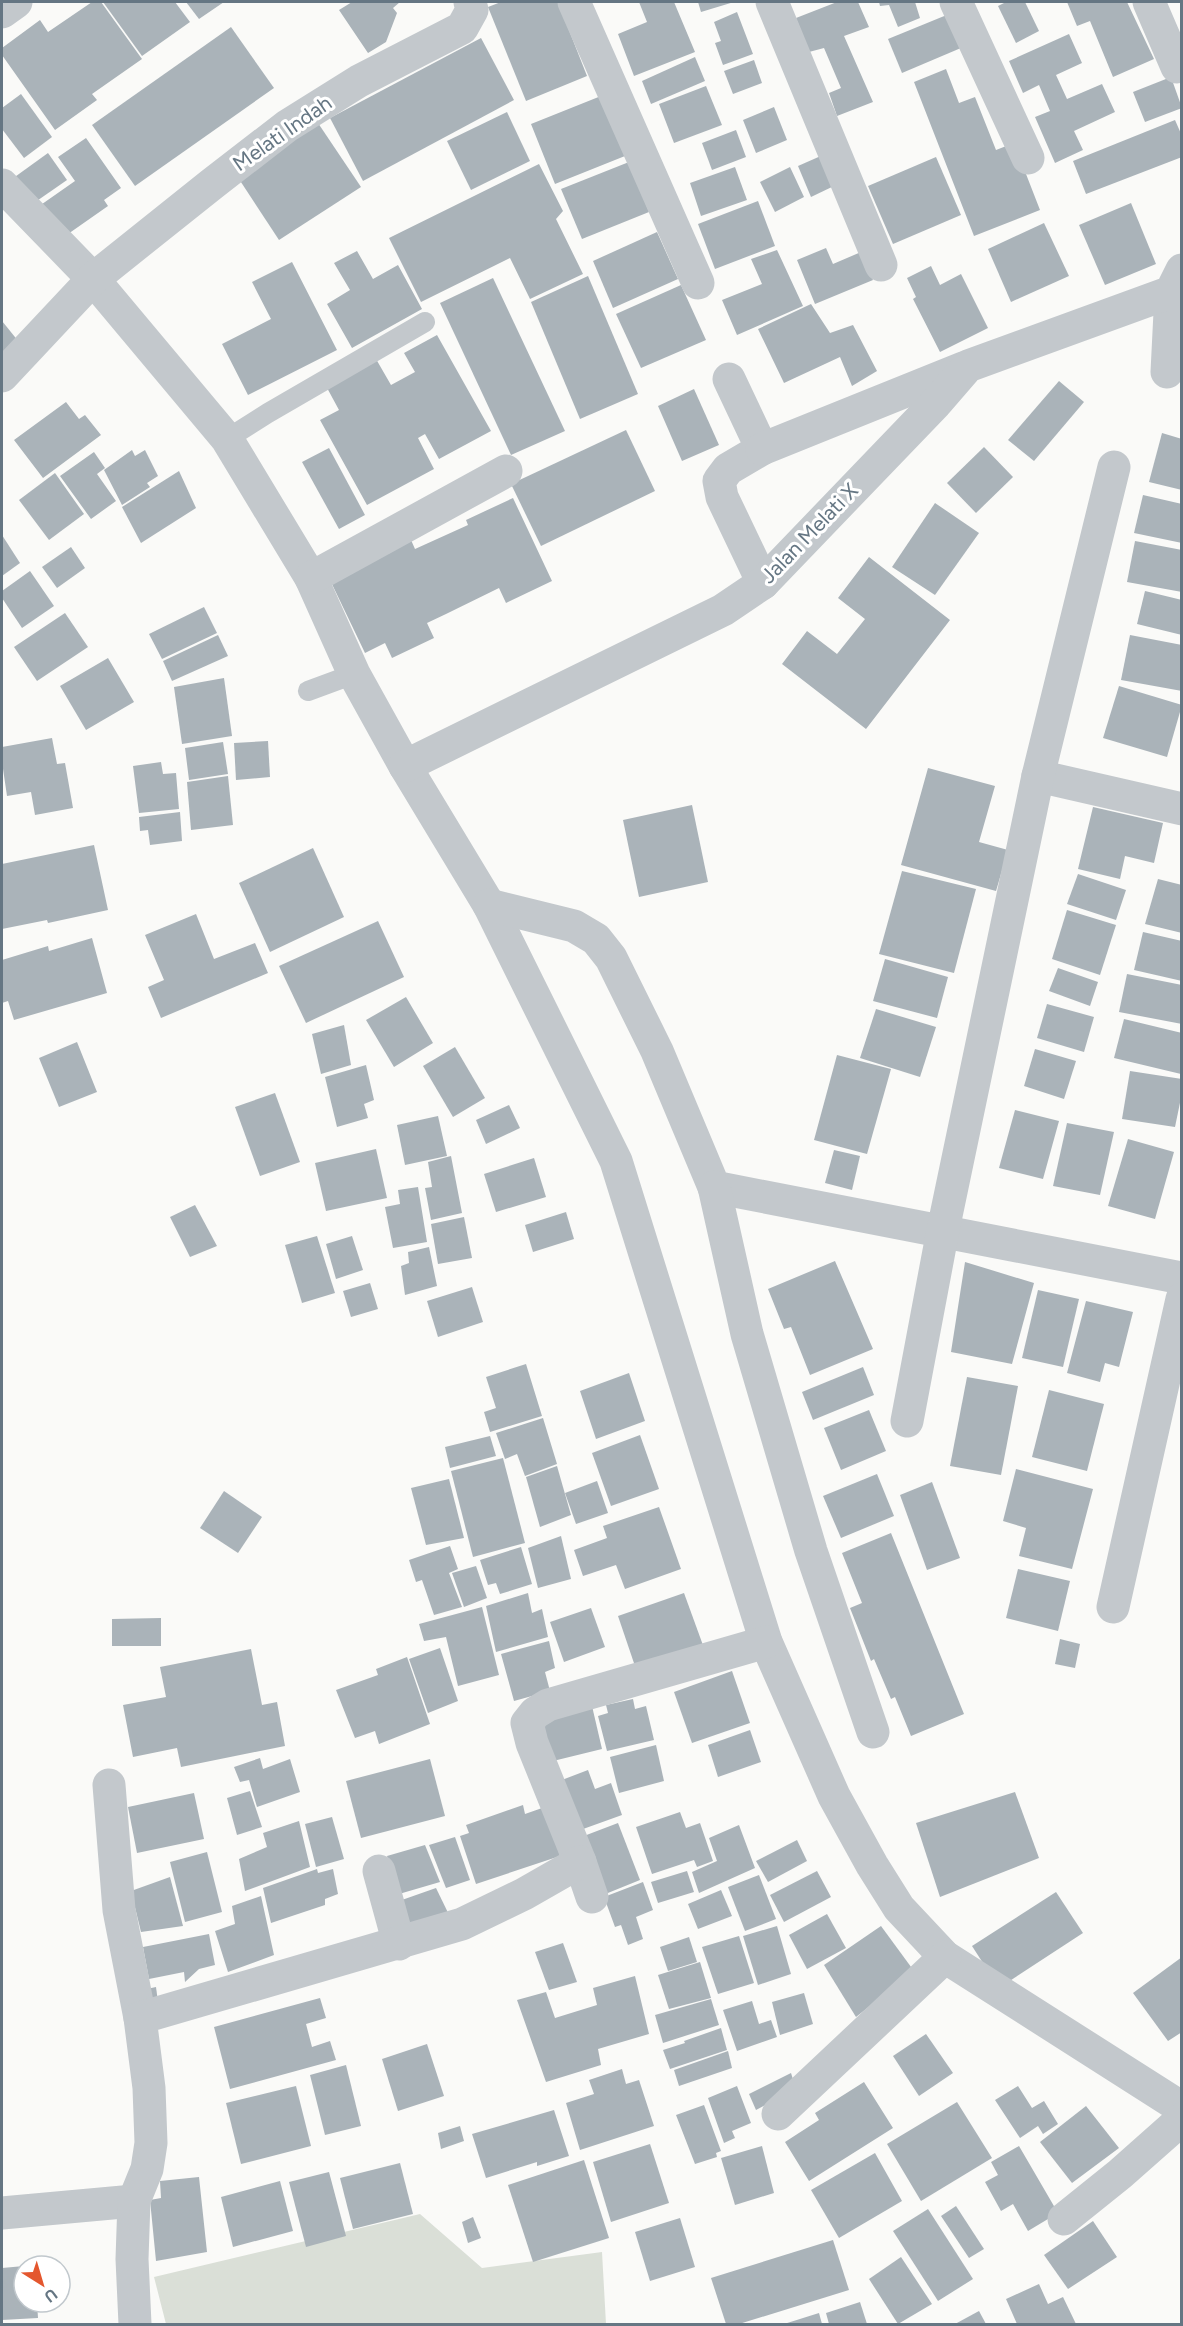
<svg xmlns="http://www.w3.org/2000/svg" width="1183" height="2326" font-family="Figtree,sans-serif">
<rect width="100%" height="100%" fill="#fafaf8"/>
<!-- green -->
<polygon fill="#dadfd7" points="420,2214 482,2268 602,2252 606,2324 166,2324 154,2277"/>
<!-- building -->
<g fill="#aab3b9">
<polygon points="92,2 101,2 142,59 92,94 97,100 55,130 2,55 2,48 40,20 48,32"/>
<polygon points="103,2 175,2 190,22 142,56"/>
<polygon points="186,2 224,2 199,19"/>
<polygon points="352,2 400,2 393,8 397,13 386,42 368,53 339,10"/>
<polygon points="501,2 558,2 587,76 526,101 488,7"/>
<polygon points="639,2 674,2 695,52 634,76 618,34 647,22"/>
<polygon points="698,2 734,2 701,12"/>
<polygon points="837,2 858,2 869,27 844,36 873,102 837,116 829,93 841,88 824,48 809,52 796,18"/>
<polygon points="879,2 915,2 920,18 898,27 889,5 880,6"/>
<polygon points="1006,2 1025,2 1039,31 1016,43 998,6"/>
<polygon points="1067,2 1127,2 1154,59 1113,77 1090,21 1077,26"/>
<polygon points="737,12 753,54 723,65 715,43 721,41 714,22"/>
<polygon points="954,12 968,45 902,73 888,39"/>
<polygon points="231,27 274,88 135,186 92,125"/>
<polygon points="1069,34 1082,63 1056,75 1067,99 1102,84 1115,112 1074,131 1083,150 1055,163 1035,117 1050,111 1039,85 1023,93 1009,61"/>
<polygon points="481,38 514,100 363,181 330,118"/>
<polygon points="695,57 705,81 651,104 642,81"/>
<polygon points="754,60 762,83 733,94 724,71"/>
<polygon points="946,69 959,103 975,97 996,150 1014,143 1040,210 974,236 914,82"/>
<polygon points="1171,77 1182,108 1145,122 1133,92"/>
<polygon points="706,86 722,125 674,143 659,104"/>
<polygon points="21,94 52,137 24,158 2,129 2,108"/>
<polygon points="601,96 625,156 555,184 531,124"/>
<polygon points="774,107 787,140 756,153 743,120"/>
<polygon points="507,112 530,161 471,190 447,141"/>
<polygon points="1175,120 1182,136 1182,157 1086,194 1073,161"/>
<polygon points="318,123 361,187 279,240 237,176"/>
<polygon points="736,130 746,157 712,170 702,143"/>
<polygon points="86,138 121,188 104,200 108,206 58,241 35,209 75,181 58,157"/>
<polygon points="48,153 67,180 31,205 12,179"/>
<polygon points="823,155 836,185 811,197 798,166"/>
<polygon points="936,157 961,215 893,244 868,186"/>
<polygon points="629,162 649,212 582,239 561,189"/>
<polygon points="539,164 563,211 556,219 583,274 530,299 510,258 421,302 389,238"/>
<polygon points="735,167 747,200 701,216 690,183"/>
<polygon points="790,167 804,197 775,212 760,182"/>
<polygon points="758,201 775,246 715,269 698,224"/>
<polygon points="1131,203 1156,264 1105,285 1079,225"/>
<polygon points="1044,223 1069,276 1011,302 988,249"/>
<polygon points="657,232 678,279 613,308 593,261"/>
<polygon points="826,248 833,264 861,252 873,280 815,304 797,260"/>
<polygon points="777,250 803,306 737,335 722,300 762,284 751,259"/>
<polygon points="357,251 373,279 398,265 422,309 352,348 327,304 350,290 334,263"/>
<polygon points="292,262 337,350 248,395 222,344 271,319 252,282"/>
<polygon points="931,266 940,285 961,274 988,328 940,352 913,299 916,297 907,278"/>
<polygon points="588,276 638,394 580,419 531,302"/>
<polygon points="493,278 565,431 511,455 440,303"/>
<polygon points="681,285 706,340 641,368 616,314"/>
<polygon points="811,304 830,333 853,325 877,371 852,386 840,357 784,383 758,329"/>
<polygon points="2,321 19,342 2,355"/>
<polygon points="437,335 491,431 439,459 425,434 418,438 434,469 367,505 320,420 339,410 326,386 376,359 391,385 415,372 404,353"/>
<polygon points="1059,381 1084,402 1034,461 1008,440"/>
<polygon points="694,389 719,445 682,461 658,406"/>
<polygon points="66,402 79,419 85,415 101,435 43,478 14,440"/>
<polygon points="626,430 655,491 541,546 511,484"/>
<polygon points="1162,433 1182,439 1182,490 1149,482"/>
<polygon points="984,447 1013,477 976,513 947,483"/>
<polygon points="329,448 365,515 339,529 302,462"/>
<polygon points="132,450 135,456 145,450 158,476 147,483 150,487 122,505 104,470"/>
<polygon points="94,452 105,468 97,474 116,501 91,519 60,476"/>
<polygon points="179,471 196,508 141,543 122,507"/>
<polygon points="55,473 84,514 49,540 19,500"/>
<polygon points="1143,495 1182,504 1182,543 1134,533"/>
<polygon points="513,498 552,581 506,603 499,588 446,614 427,623 434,638 392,658 385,643 365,653 330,580 411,540 415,549 468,525 466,520"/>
<polygon points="935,503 979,533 935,595 892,567"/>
<polygon points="2,535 20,563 2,576"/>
<polygon points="1135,541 1182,550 1182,592 1127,582"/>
<polygon points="71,547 85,568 57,588 42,567"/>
<polygon points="869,557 950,620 866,729 782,664 807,631 837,654 865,619 838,598"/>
<polygon points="30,571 54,606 22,628 2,598 2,591"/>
<polygon points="1145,591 1182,600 1182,635 1137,624"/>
<polygon points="204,607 217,633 162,659 149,634"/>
<polygon points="65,613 88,647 37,681 14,647"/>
<polygon points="218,635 228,656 172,681 163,661"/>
<polygon points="1130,635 1182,645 1182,691 1121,680"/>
<polygon points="108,658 134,702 86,730 60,686"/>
<polygon points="224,678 232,736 182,744 174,687"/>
<polygon points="1119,686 1182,705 1167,757 1103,738"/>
<polygon points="52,738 57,764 65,763 73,808 35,815 31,792 7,796 2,762 2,747"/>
<polygon points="268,741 270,777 236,780 234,743"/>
<polygon points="223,742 228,774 189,780 185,748"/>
<polygon points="161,762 163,774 176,773 179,809 139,813 133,766"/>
<polygon points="928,768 995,786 979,842 1008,850 996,891 901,865"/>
<polygon points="228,776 233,825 191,830 187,782"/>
<polygon points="692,805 708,882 639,897 623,820"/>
<polygon points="1093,807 1163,823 1154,863 1125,856 1120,879 1078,869"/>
<polygon points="180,812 182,841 150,845 148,830 140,831 139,817"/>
<polygon points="94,845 108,910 48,923 47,920 2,929 2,864"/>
<polygon points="313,848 344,917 270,952 239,883"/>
<polygon points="902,871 976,889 954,973 879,954"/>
<polygon points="1078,874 1126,890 1116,920 1067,904"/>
<polygon points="1158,879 1182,885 1182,933 1145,924"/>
<polygon points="1067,910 1116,925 1100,975 1052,959"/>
<polygon points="196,914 214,959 255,943 268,973 161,1018 148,987 164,980 145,935"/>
<polygon points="378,921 404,977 306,1023 279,966"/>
<polygon points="1143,932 1182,941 1182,981 1134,970"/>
<polygon points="92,938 107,993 14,1020 8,1001 2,1003 2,960 48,946 49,951"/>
<polygon points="885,959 948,977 937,1018 873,1001"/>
<polygon points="1058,968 1098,982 1090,1006 1049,991"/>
<polygon points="1127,974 1182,985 1182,1024 1119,1012"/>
<polygon points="406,997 433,1043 394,1067 366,1020"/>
<polygon points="1047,1004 1094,1017 1084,1052 1037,1038"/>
<polygon points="876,1009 936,1027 920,1077 860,1058"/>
<polygon points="1124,1019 1182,1033 1181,1074 1114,1058"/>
<polygon points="344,1025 351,1065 321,1074 312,1034"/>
<polygon points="77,1042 97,1092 59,1107 39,1058"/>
<polygon points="455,1047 485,1098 453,1117 423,1066"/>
<polygon points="1035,1049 1076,1061 1064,1099 1024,1086"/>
<polygon points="837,1055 891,1069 867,1154 814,1140"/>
<polygon points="366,1065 374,1100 364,1104 368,1118 337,1127 325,1077"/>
<polygon points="1130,1071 1182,1079 1182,1093 1175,1127 1122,1119"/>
<polygon points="275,1093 300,1162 260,1176 235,1107"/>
<polygon points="509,1105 520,1128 486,1144 476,1120"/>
<polygon points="1015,1110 1059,1121 1043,1179 999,1168"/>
<polygon points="438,1116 447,1156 405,1165 397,1125"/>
<polygon points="1067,1123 1114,1132 1100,1195 1053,1186"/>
<polygon points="1128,1139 1174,1152 1155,1219 1108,1206"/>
<polygon points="376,1149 387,1198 326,1211 315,1163"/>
<polygon points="834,1150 860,1156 852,1190 825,1183"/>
<polygon points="451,1156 462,1213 431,1220 425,1188 432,1187 428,1162"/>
<polygon points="534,1158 546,1197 496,1212 484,1174"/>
<polygon points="418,1187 427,1242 393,1248 385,1207 400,1204 398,1190"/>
<polygon points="195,1205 217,1246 190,1257 170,1217"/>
<polygon points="566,1212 574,1239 533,1252 525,1225"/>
<polygon points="464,1217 472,1258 438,1264 431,1224"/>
<polygon points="317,1236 335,1293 302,1303 285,1245"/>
<polygon points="352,1236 363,1270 336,1279 326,1244"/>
<polygon points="429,1247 437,1286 405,1295 401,1266 409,1263 408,1252"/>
<polygon points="835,1261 873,1349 810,1375 791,1327 784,1329 768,1289"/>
<polygon points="965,1262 1034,1283 1012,1364 951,1352"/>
<polygon points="370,1283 378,1309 351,1317 343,1291"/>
<polygon points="472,1287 483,1322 438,1337 427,1301"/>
<polygon points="1038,1290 1079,1299 1063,1367 1022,1358"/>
<polygon points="1086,1301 1133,1312 1119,1367 1105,1363 1100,1382 1067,1373"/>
<polygon points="526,1364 542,1416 490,1432 484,1412 496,1408 486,1377"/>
<polygon points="863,1367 874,1395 813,1420 802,1392"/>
<polygon points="629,1373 645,1421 596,1439 580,1391"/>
<polygon points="967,1377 1018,1386 1001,1475 950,1466"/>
<polygon points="1049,1390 1104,1404 1087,1471 1032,1457"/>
<polygon points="869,1410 886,1451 841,1470 824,1428"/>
<polygon points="543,1418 557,1464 525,1476 517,1454 505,1459 496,1433"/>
<polygon points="640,1435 659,1489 611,1506 592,1453"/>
<polygon points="490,1436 496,1456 450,1468 445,1447"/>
<polygon points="503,1458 525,1543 473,1557 451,1471"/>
<polygon points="557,1466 571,1515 540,1527 526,1477"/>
<polygon points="1016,1469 1093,1489 1072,1569 1019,1556 1026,1528 1003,1521"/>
<polygon points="877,1474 894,1516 841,1538 823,1496"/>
<polygon points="449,1479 464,1538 426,1545 411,1488"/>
<polygon points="597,1481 608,1513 576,1524 565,1493"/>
<polygon points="932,1482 960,1558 927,1570 900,1495"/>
<polygon points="224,1491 262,1517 238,1553 200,1528"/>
<polygon points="659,1507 681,1569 625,1589 616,1565 583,1576 574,1550 607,1538 603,1526"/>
<polygon points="891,1533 964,1714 911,1736 895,1697 891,1699 874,1659 871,1661 850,1608 862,1603 842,1553"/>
<polygon points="561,1536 571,1579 538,1588 528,1548"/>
<polygon points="450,1546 458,1569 449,1573 462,1607 434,1615 422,1580 416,1582 409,1560"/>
<polygon points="521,1547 532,1584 500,1594 496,1583 488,1585 480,1560"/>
<polygon points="476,1566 487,1598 464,1607 452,1573"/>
<polygon points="1018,1569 1070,1581 1058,1631 1006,1618"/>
<polygon points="528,1593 532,1613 542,1609 548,1637 496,1652 486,1606"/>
<polygon points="684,1593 704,1648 637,1672 618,1616"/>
<polygon points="482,1607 499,1675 458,1686 446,1637 424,1641 419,1624"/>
<polygon points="591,1608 605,1647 564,1662 550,1622"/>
<polygon points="161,1618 161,1646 112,1646 112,1619"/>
<polygon points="1060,1639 1080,1644 1075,1668 1055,1664"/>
<polygon points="549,1641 555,1668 545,1672 550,1691 514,1701 501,1654"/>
<polygon points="440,1648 458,1701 428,1713 409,1659"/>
<polygon points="251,1649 262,1705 277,1702 285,1746 181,1767 177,1748 133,1757 123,1705 166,1697 160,1667"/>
<polygon points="407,1657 430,1724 379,1744 375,1731 355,1738 336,1690 378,1675 376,1669"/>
<polygon points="732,1671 750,1723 692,1743 674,1692"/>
<polygon points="633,1699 635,1709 646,1706 654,1740 607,1751 598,1716 608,1713 606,1705"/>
<polygon points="592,1706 602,1749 549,1762 539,1719"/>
<polygon points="750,1730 761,1762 718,1777 708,1745"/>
<polygon points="656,1745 664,1781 619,1793 610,1757"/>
<polygon points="260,1758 263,1769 290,1759 300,1792 257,1807 249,1780 240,1782 234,1767"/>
<polygon points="430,1759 445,1816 361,1838 346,1781"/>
<polygon points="588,1770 595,1789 611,1783 622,1815 572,1833 554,1783"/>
<polygon points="250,1791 262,1827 237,1835 227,1798"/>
<polygon points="1015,1792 1039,1858 940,1897 916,1823"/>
<polygon points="194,1793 204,1839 137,1853 128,1807"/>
<polygon points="523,1805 525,1814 545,1807 560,1856 476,1884 460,1836 469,1833 466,1825"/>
<polygon points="680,1812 686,1828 700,1823 713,1861 697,1867 694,1860 652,1874 636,1827"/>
<polygon points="332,1817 344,1859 316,1867 305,1824"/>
<polygon points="299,1821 310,1867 245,1891 239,1859 267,1847 263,1833"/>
<polygon points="618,1823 640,1880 598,1897 576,1839"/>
<polygon points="739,1825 755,1868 699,1893 692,1872 717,1861 709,1838"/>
<polygon points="455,1837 470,1880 446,1888 429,1845"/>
<polygon points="797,1840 807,1861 768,1882 756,1861"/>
<polygon points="425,1845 440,1882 399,1894 387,1856"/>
<polygon points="207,1852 222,1912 185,1922 170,1862"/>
<polygon points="317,1869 318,1873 333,1869 338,1894 325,1899 325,1905 271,1923 263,1888"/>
<polygon points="687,1871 694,1892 658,1903 651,1882"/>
<polygon points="817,1871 831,1897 784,1922 770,1895"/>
<polygon points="759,1875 776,1919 745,1931 728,1887"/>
<polygon points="170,1877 183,1926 141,1932 131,1891"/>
<polygon points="643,1882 653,1910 636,1917 643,1939 628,1945 621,1925 615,1927 604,1897"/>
<polygon points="436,1888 453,1923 415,1937 399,1901"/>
<polygon points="721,1890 732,1916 698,1929 688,1904"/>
<polygon points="1056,1892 1083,1933 999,1988 972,1946"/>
<polygon points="261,1896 274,1955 228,1972 215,1931 235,1924 232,1906"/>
<polygon points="827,1914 846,1948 807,1969 789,1935"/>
<polygon points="777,1926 791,1974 758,1985 743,1936"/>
<polygon points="881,1926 914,1971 856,2017 824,1965"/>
<polygon points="209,1934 215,1965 199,1969 185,1982 184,1972 149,1979 143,1947"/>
<polygon points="739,1936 754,1983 718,1994 702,1947"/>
<polygon points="689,1937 697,1962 668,1971 660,1947"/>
<polygon points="563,1943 577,1982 549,1990 535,1952"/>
<polygon points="1182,1957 1182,2032 1168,2041 1133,1993"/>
<polygon points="700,1962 711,1998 669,2009 658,1975"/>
<polygon points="635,1976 649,2034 598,2049 601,2065 546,2082 517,2000 546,1992 555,2018 597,2005 593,1988"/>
<polygon points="156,1987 158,2002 142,1990"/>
<polygon points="804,1993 813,2024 780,2035 772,2002"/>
<polygon points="320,1998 326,2018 306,2024 312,2047 330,2041 336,2060 230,2089 214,2027"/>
<polygon points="711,1999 719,2025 663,2043 655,2015"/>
<polygon points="752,2001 759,2024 771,2020 777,2037 737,2051 723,2010"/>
<polygon points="721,2028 727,2050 670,2069 663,2050 685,2043 684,2041"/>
<polygon points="926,2034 953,2073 919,2096 893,2056"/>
<polygon points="427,2044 444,2096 398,2111 382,2059"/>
<polygon points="728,2051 732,2068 679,2086 674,2070"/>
<polygon points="346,2065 361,2126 325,2135 310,2075"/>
<polygon points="622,2069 626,2084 639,2080 654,2126 580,2150 566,2103 594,2094 589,2080"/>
<polygon points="791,2073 796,2089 756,2110 749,2094"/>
<polygon points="864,2082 893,2128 809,2181 785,2142 819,2120 815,2113"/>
<polygon points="296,2086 311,2146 241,2164 226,2103"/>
<polygon points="737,2086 751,2123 732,2131 735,2138 724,2143 708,2098"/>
<polygon points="1018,2086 1032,2108 1044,2101 1058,2124 1043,2134 1038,2126 1020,2138 995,2100"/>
<polygon points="957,2102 992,2158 921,2201 887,2144"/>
<polygon points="704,2105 721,2151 716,2153 717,2157 695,2164 676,2115"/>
<polygon points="1086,2106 1119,2148 1072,2183 1040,2142"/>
<polygon points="554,2110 569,2156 537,2166 537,2162 486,2178 472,2134"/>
<polygon points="460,2126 464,2141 441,2149 438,2133"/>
<polygon points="650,2144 669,2203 611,2222 593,2162"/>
<polygon points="762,2146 774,2193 735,2205 721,2158"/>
<polygon points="1019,2146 1058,2213 1028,2231 1013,2204 1001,2211 985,2182 998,2175 991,2162"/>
<polygon points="875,2153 902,2201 839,2238 811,2190"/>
<polygon points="584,2160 609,2238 533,2262 508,2185"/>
<polygon points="400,2163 413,2214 353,2229 340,2178"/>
<polygon points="329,2172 346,2236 306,2247 289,2182"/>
<polygon points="199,2177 207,2252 156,2261 150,2200 161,2198 160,2181"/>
<polygon points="280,2181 293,2231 233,2247 221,2197"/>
<polygon points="956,2206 984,2249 969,2258 941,2216"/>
<polygon points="928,2209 973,2279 938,2301 893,2231"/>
<polygon points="473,2217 481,2238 468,2243 462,2222"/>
<polygon points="680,2218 695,2267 650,2281 635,2232"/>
<polygon points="1093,2221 1117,2257 1068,2289 1044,2255"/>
<polygon points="833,2240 849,2290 739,2324 726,2324 711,2278"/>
<polygon points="901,2257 932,2304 898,2324 869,2279"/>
<polygon points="24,2266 24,2302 37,2302 38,2318 2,2320 2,2268"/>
<polygon points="1039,2284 1048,2304 1063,2297 1076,2324 1017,2324 1006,2299"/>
<polygon points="860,2302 867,2324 829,2324 826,2313"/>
<polygon points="979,2311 986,2324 955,2324"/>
<polygon points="819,2313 822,2324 784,2324"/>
</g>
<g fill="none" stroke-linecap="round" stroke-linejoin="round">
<!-- service -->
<g stroke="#c3c8cc" stroke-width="20">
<polyline points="227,439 268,413 425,322"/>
<polyline points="308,691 354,674"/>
</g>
<!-- minor -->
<g stroke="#c3c8cc" stroke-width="33">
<polyline points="574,2 698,283"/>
<polyline points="772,2 881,265"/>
<polyline points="956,2 1028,158"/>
<polyline points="1149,2 1177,67"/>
<polyline points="2,12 16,2"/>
<polyline points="2,185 93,279 227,439 311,578 354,674 405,766 489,905 616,1161 766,1642 834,1796 872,1865 899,1908 945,1957 1182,2108"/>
<polyline points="1167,372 1171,292"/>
<polyline points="2,376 93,279 212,184 287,126 359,81 462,28 472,10 470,2"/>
<polyline points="729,379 762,449 728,469 719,481 722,497 763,583"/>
<polyline points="762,449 963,368"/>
<polyline points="311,578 506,471"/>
<polyline points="405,766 723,610 763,583 936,403 968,366 1171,292 1182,270"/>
<polyline points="1038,776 1182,809"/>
<polyline points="489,905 574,926 596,939 611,958 657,1051 714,1187 1182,1278"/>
<polyline points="714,1187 747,1334 811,1551 873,1732"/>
<polyline points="907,1421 943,1230 1038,776 1114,467"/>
<polyline points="1113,1607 1182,1299"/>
<polyline points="109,1785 119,1910 140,2018"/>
<polyline points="379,1871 399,1944"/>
<polyline points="592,1897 580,1862 532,1743 527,1723 535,1713 548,1705 766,1642"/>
<polyline points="778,2114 945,1957"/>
<polyline points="2,2213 134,2201"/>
<polyline points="1064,2219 1120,2174 1182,2119"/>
<polyline points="135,2324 132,2259 134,2201 147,2169 151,2143 149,2088 140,2018 462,1924 524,1894 580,1862"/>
</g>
</g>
<g text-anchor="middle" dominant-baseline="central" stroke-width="6" stroke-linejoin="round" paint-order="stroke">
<!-- street labels -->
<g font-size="21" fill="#657683" stroke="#fff">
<text transform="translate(282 133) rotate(-35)">Melati Indah</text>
<text transform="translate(809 533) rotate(-46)">Jalan Melati X</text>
</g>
</g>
<!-- border -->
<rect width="1183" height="2326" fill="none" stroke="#657683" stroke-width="6"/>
<!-- north arrow -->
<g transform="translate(42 2284) rotate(143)"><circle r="28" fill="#ffffff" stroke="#c1c8cd" stroke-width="1.5"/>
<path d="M0-4.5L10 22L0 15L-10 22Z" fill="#e4572e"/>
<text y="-9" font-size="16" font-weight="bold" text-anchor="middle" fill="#657683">U</text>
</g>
</svg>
